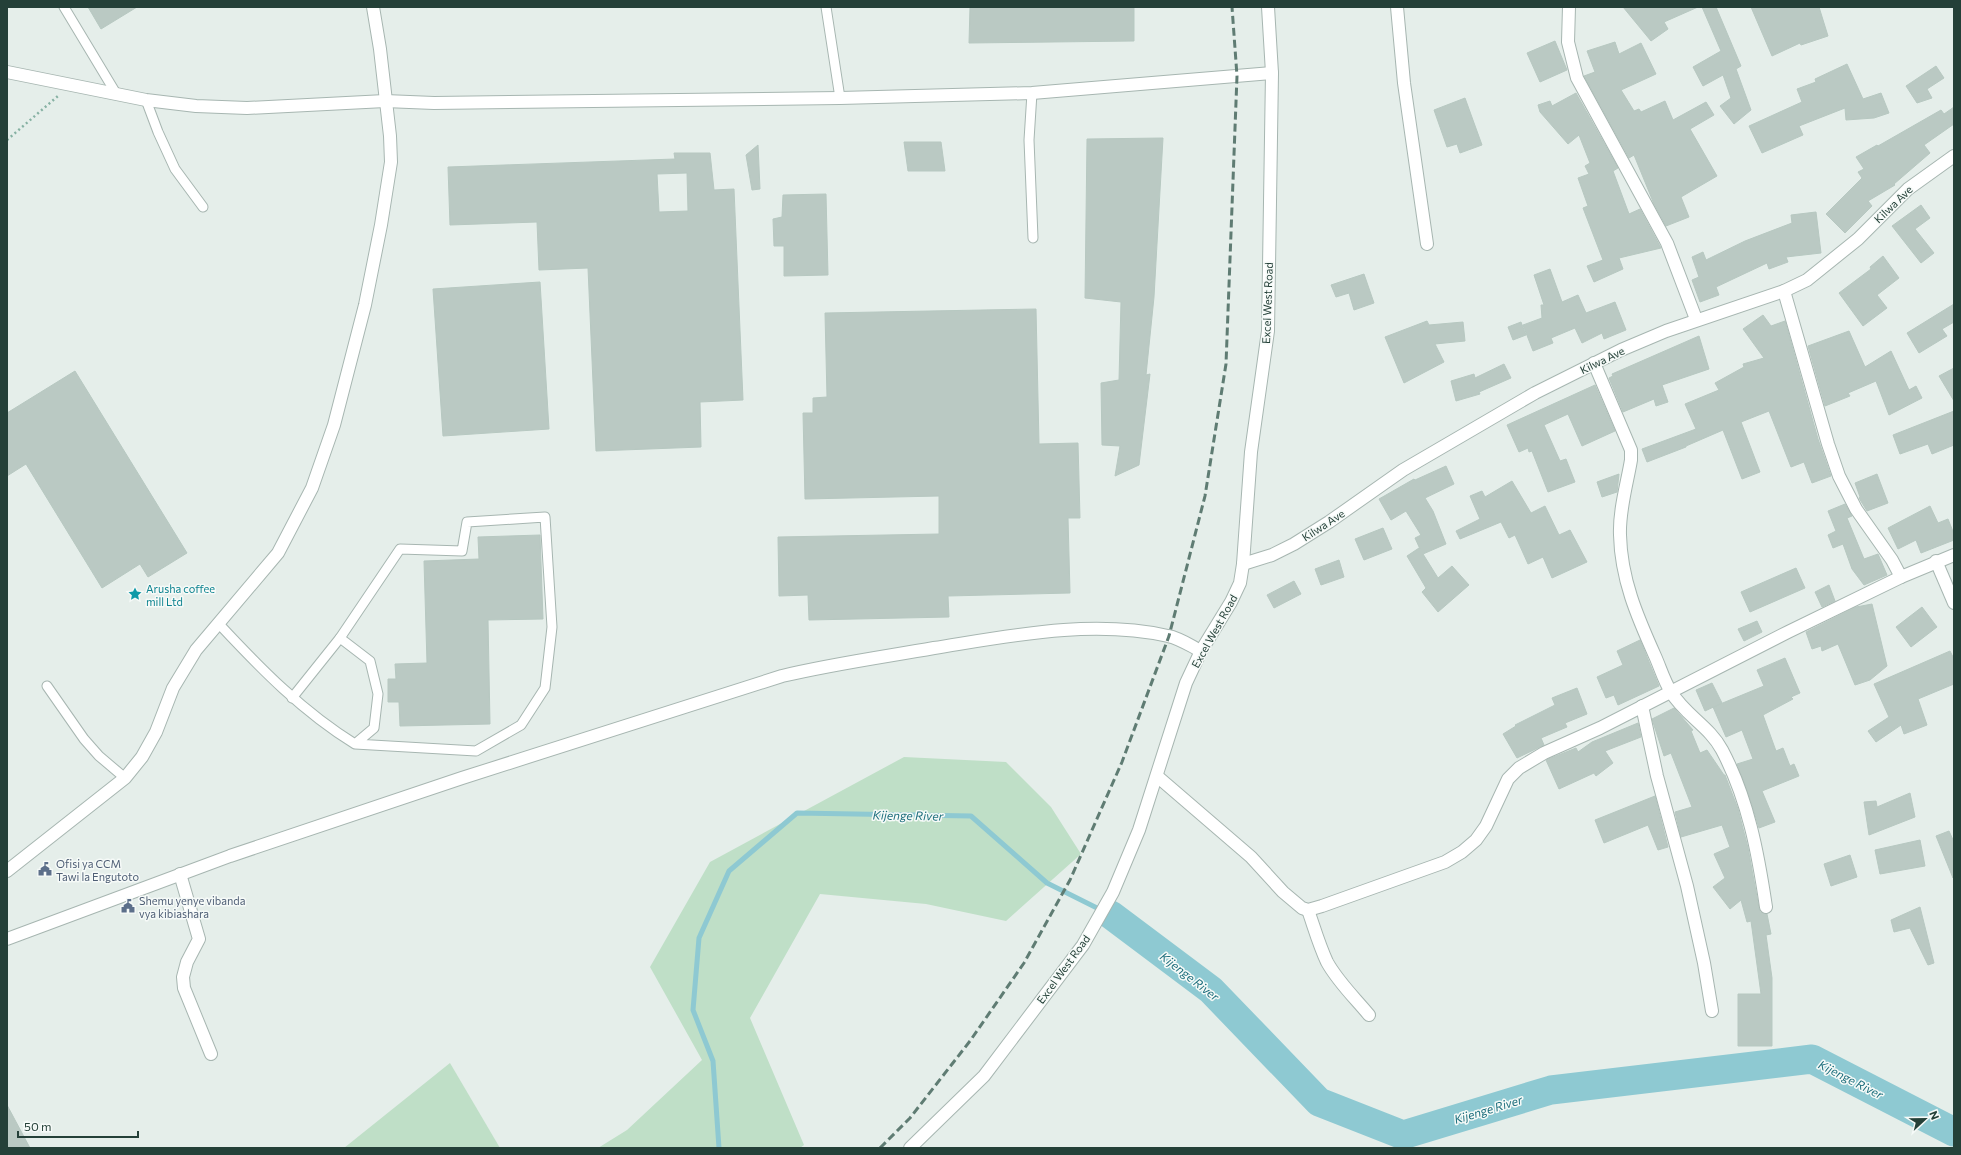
<svg xmlns="http://www.w3.org/2000/svg" width="1961" height="1155" font-family="Commissioner,sans-serif">
<rect width="100%" height="100%" fill="#e5eeea"/>
<!-- green -->
<g fill="#bfdfc7">
<polygon points="904,757 1006,762 1051,807 1081,854 1006,921 926,904 820,894 750,1018 804,1145 800,1148 598,1148 627,1130 702,1060 650,967 710,862"/>
<polygon points="450,1063 500,1148 344,1148"/>
</g>
<g fill="none" stroke-linecap="round" stroke-linejoin="round">
<!-- stream -->
<polyline stroke="#8ec9d2" stroke-width="5" points="719,1148 713,1061 693,1010 699,938 729,871 797,813 971,816 1047,883 1111,915"/>
<!-- river -->
<polyline stroke="#8ec9d2" stroke-width="29" points="1111,915 1211,990 1319,1102 1403,1135 1551,1090 1812,1059 1954,1132"/>
</g>
<!-- building -->
<g fill="#bac9c3" stroke="#b7c8c1" fill-rule="evenodd">
<polygon points="88,7 137,7 101,29"/>
<polygon points="970,7 1134,7 1134,41 969,43"/>
<polygon points="1623,7 1698,7 1664,22 1668,29 1651,41"/>
<polygon points="1702,7 1716,7 1741,66 1736,69 1751,110 1734,124 1720,106 1731,98 1723,75 1703,86 1693,67 1721,51"/>
<polygon points="1751,7 1819,7 1828,36 1801,45 1800,43 1772,56"/>
<polygon points="1555,41 1567,70 1540,82 1527,53"/>
<polygon points="1615,42 1619,54 1641,43 1656,74 1621,90 1634,111 1639,109 1641,112 1665,101 1673,120 1706,102 1714,115 1690,129 1717,176 1681,197 1689,217 1666,226 1654,204 1634,155 1629,158 1584,76 1595,72 1587,51"/>
<polygon points="1847,64 1863,99 1881,93 1889,113 1874,118 1846,120 1845,108 1799,126 1803,135 1762,153 1749,126 1802,102 1797,89 1816,82 1815,79"/>
<polygon points="1936,66 1944,78 1927,89 1932,98 1917,103 1906,86"/>
<polygon points="1576,93 1618,168 1613,171 1629,214 1640,209 1661,248 1619,258 1623,269 1594,282 1587,266 1603,260 1583,208 1588,206 1578,178 1589,174 1585,166 1590,163 1579,135 1568,144 1540,112 1538,105 1550,101 1552,106"/>
<polygon points="1465,98 1482,145 1460,153 1457,144 1447,147 1434,110"/>
<polygon points="1954,107 1954,124 1924,145 1930,153 1894,184 1895,185 1868,201 1872,206 1845,233 1826,214 1862,178 1858,172 1864,169 1856,157 1877,145 1878,146 1941,110 1944,114"/>
<polygon points="1163,138 1154,297 1146,375 1150,374 1139,465 1115,476 1120,446 1102,445 1101,383 1119,380 1121,302 1085,298 1087,139"/>
<polygon points="904,142 941,142 945,171 908,171"/>
<polygon points="758,145 760,189 752,190 746,155"/>
<path d="M 674,153 L 710,153 L 714,190 L 734,189 L 743,400 L 700,402 L 701,447 L 596,451 L 588,268 L 539,270 L 537,222 L 450,225 L 448,167 L 675,159 ZM 687,173 L 688,211 L 659,212 L 657,174 Z"/>
<polygon points="826,194 828,275 784,276 784,246 774,246 773,219 782,217 783,195"/>
<polygon points="1921,205 1930,218 1915,229 1934,253 1921,263 1892,226"/>
<polygon points="1816,212 1821,253 1786,257 1788,262 1769,269 1767,263 1716,287 1719,295 1700,302 1692,280 1699,277 1692,257 1703,252 1706,260 1745,241 1792,223 1791,215"/>
<polygon points="1883,256 1899,278 1877,295 1887,308 1863,326 1839,293 1871,269 1870,267"/>
<polygon points="1550,269 1562,302 1578,295 1586,313 1615,302 1626,330 1604,339 1602,333 1582,343 1575,328 1551,338 1553,343 1533,351 1523,325 1542,318 1541,305 1544,305 1534,275"/>
<polygon points="1364,274 1374,303 1354,310 1349,293 1336,297 1331,285"/>
<polygon points="540,282 549,429 443,436 433,289"/>
<polygon points="1954,304 1954,322 1942,329 1947,336 1919,353 1907,333"/>
<polygon points="1036,309 1039,444 1078,443 1080,518 1068,518 1070,593 948,596 949,617 809,620 808,595 779,596 778,537 939,534 939,496 805,499 803,413 813,413 813,398 827,397 825,313"/>
<polygon points="1763,315 1771,326 1785,321 1818,439 1831,476 1812,483 1804,462 1791,467 1769,411 1741,422 1760,472 1742,479 1723,430 1686,446 1686,447 1647,462 1642,449 1696,429 1685,404 1719,390 1715,383 1744,367 1743,364 1764,358 1743,329"/>
<polygon points="1427,321 1429,325 1463,322 1465,341 1435,344 1444,362 1404,383 1385,337"/>
<polygon points="1521,322 1526,335 1513,340 1508,327"/>
<polygon points="1849,331 1865,367 1891,351 1909,390 1916,386 1922,398 1889,415 1876,381 1848,393 1850,396 1825,406 1808,346"/>
<polygon points="1699,336 1709,369 1662,385 1668,402 1656,406 1654,399 1623,412 1609,378 1613,376 1612,374"/>
<polygon points="1504,364 1511,378 1479,392 1480,394 1456,401 1451,381 1474,374 1475,378"/>
<polygon points="1954,368 1954,401 1939,376"/>
<polygon points="75,371 187,553 148,577 140,564 102,588 26,464 7,476 7,413"/>
<polygon points="1595,385 1615,431 1582,446 1568,414 1544,425 1560,461 1566,459 1575,482 1548,492 1532,451 1529,452 1528,448 1519,452 1507,425"/>
<polygon points="1954,411 1954,445 1932,454 1928,444 1900,454 1893,435"/>
<polygon points="1446,466 1454,484 1425,498 1433,511 1446,544 1423,554 1438,578 1452,566 1469,585 1438,612 1422,592 1426,588 1407,556 1419,548 1420,549 1415,538 1421,535 1406,511 1391,520 1379,499 1414,479 1415,480"/>
<polygon points="1619,474 1617,492 1602,497 1597,482"/>
<polygon points="1877,474 1888,503 1867,511 1859,498 1860,497 1855,483"/>
<polygon points="1512,481 1531,513 1545,506 1559,535 1570,530 1587,562 1552,578 1543,557 1528,564 1515,535 1509,538 1501,522 1460,539 1456,531 1480,519 1470,496 1482,491 1485,497"/>
<polygon points="1845,504 1852,516 1847,518 1864,559 1878,554 1887,575 1864,585 1852,569 1843,544 1833,548 1828,535 1836,531 1828,511"/>
<polygon points="1930,506 1938,523 1948,519 1954,534 1954,540 1921,553 1916,540 1898,549 1888,528"/>
<polygon points="1383,528 1392,549 1364,560 1355,539"/>
<polygon points="540,535 543,619 488,620 490,724 400,726 399,702 388,702 388,679 396,679 395,664 427,663 424,561 479,559 478,537"/>
<polygon points="1339,560 1344,577 1321,585 1315,569"/>
<polygon points="1796,568 1805,588 1750,612 1741,592"/>
<polygon points="1294,581 1301,594 1274,608 1267,595"/>
<polygon points="1829,585 1835,601 1822,607 1815,592"/>
<polygon points="1872,604 1887,666 1870,680 1855,685 1838,644 1822,651 1821,646 1812,649 1806,632 1856,607"/>
<polygon points="1922,607 1937,627 1911,647 1896,627"/>
<polygon points="1757,621 1762,632 1744,641 1738,629"/>
<polygon points="1640,640 1659,686 1618,705 1614,695 1606,698 1597,677 1623,665 1617,651"/>
<polygon points="1950,651 1954,659 1954,684 1918,699 1927,725 1904,734 1901,725 1876,742 1868,731 1889,717 1874,684"/>
<polygon points="1785,658 1800,693 1791,697 1793,699 1763,715 1776,751 1783,748 1790,766 1794,764 1799,776 1762,791 1775,822 1759,828 1752,805 1737,764 1753,759 1742,730 1726,737 1713,707 1764,686 1757,670"/>
<polygon points="1712,683 1722,703 1705,711 1696,690"/>
<polygon points="1577,688 1587,714 1565,723 1567,727 1541,738 1544,745 1517,758 1503,734 1516,726 1515,725 1555,705 1552,698"/>
<polygon points="1674,708 1693,730 1691,731 1700,753 1707,750 1724,775 1725,775 1738,809 1748,848 1759,908 1760,912 1767,914 1771,934 1766,935 1772,978 1772,1046 1738,1046 1738,994 1761,994 1751,921 1747,922 1741,900 1730,909 1713,887 1725,878 1714,854 1730,847 1722,825 1681,837 1675,812 1692,807 1671,753 1664,756 1652,719"/>
<polygon points="1638,723 1641,737 1605,751 1613,763 1596,776 1594,773 1559,789 1546,760 1576,748 1578,752 1592,742"/>
<polygon points="1910,793 1915,817 1869,835 1864,802 1876,801 1877,807"/>
<polygon points="1655,796 1668,847 1658,850 1648,825 1604,843 1595,820"/>
<polygon points="1949,831 1954,842 1953,878 1936,836"/>
<polygon points="1920,840 1925,866 1880,874 1875,850"/>
<polygon points="1850,855 1857,877 1831,886 1824,864"/>
<polygon points="1920,907 1934,963 1928,965 1910,928 1894,932 1891,920"/>
<polygon points="7,1105 30,1148 7,1148"/>
</g>
<g fill="none" stroke-linecap="round" stroke-linejoin="round">
<!-- lane casing -->
<g stroke="#a7b6b1" stroke-width="11">
<g id="lane">
<polyline points="64,7 117,95"/>
<polyline points="826,7 840,98"/>
<polyline points="1032,93 1029,140 1033,238"/>
<polyline points="146,100 158,132 175,169 203,207"/>
<path d="M 219,624 C 261,669 303,712 355,744 L 374,728 L 378,694 L 370,661 L 340,638 L 400,549 L 462,551 L 467,522 L 545,517 L 552,627 L 545,688 L 521,725 L 476,751 L 355,744"/>
<polyline points="47,686 84,739 99,756 125,778"/>
<polyline points="292,698 340,638"/>
</g>
</g>
<!-- street casing -->
<g stroke="#a7b6b1" stroke-width="14">
<g id="street">
<polyline points="1397,7 1404,83 1427,244"/>
<polyline points="1569,7 1568,42 1577,78 1667,243 1696,319"/>
<polyline points="7,72 146,100 196,106 247,108 385,101 434,103 840,98 1032,93 1272,73"/>
<polyline points="1784,291 1828,444 1839,476 1856,509 1892,560 1901,577"/>
<path d="M 1594,363 L 1631,450 L 1631,460 C 1627,484 1619,510 1620,535 C 1621,579 1637,616 1655,656 C 1660,667 1664,681 1671,692 C 1685,715 1710,727 1722,750 C 1748,799 1758,853 1766,907"/>
<polyline points="1936,561 1954,603"/>
<polyline points="1243,564 1272,555 1294,544 1329,522 1403,470 1535,393 1621,350 1666,331 1784,291 1807,280 1858,239 1908,189 1954,156"/>
<polyline points="1642,706 1657,776 1687,886 1704,963 1712,1011"/>
<polyline points="1158,777 1251,857 1283,892 1302,908 1308,910 1322,906 1445,862 1462,852 1476,840 1486,826 1508,779 1519,768 1544,753 1600,728 1788,632 1901,577 1954,555"/>
<polyline points="7,871 125,778 142,757 156,732 173,688 196,650 278,553 312,488 334,425 365,305 381,225 391,162 390,136 380,49 373,7"/>
<polyline points="180,874 199,939 187,962 183,977 184,988 211,1054"/>
<path d="M 1308,910 C 1314,927 1319,945 1327,962 C 1338,982 1355,998 1369,1015"/>
<path d="M 7,939 L 230,856 L 462,778 L 782,676 C 832,664 883,657 934,648 C 1010,636 1091,619 1168,636 C 1179,638 1191,646 1201,651"/>
<polyline points="910,1148 984,1076 1083,945 1113,892 1139,830 1186,683 1201,651 1231,602 1240,583 1243,564 1251,452 1268,331 1272,73 1268,7"/>
</g>
</g>
<!-- path -->
<polyline stroke="#86b1a3" stroke-width="2.5" stroke-dasharray="2 3" stroke-linecap="butt" points="7,140 58,96"/>
<!-- lane -->
<use href="#lane" stroke="#fff" stroke-width="9"/>
<!-- street -->
<use href="#street" stroke="#fff" stroke-width="12"/>
<!-- rail -->
<polyline stroke="#5f7c73" stroke-width="3" stroke-dasharray="8 4" stroke-linecap="butt" points="880,1148 910,1118 970,1041 1024,963 1070,880 1122,762 1169,636 1205,496 1226,364 1237,76 1232,7"/>
</g>
<!-- icons -->
<defs>
<g id="sight-bare" transform="scale(1.08)"><path d="M0-6L1.8-2.2L6-1.7L2.9 1.2L3.7 5.4L0 3.3L-3.7 5.4L-2.9 1.2L-6-1.7L-1.8-2.2Z" fill="#0f9aa8" stroke="#f6faf8" stroke-width="2.5" paint-order="stroke"/></g>
<g id="civic-bare" transform="scale(1.08)"><path d="M-.6-6.5H3V-4.5H.6V-3L4-1V1h2V6H-6V1h2V-1L-.6-3ZM-1.2 2.5V6h2.4V2.5Z" fill="#5c6f8a" stroke="#f6faf8" stroke-width="2.5" paint-order="stroke"/></g>
</defs>
<g fill-rule="evenodd">
<use href="#sight-bare" x="135" y="594"/>
<use href="#civic-bare" x="45" y="869"/>
<use href="#civic-bare" x="128" y="906"/>
</g>
<g text-anchor="middle" dominant-baseline="central" stroke-width="3" stroke-linejoin="round" paint-order="stroke">
<!-- street labels -->
<g font-size="11" fill="#244038" stroke="#f6faf8">
<text transform="translate(1893 204) rotate(-44)">Kilwa Ave</text>
<text transform="translate(1267 303) rotate(-88)">Excel West Road</text>
<text transform="translate(1602 360) rotate(-26)">Kilwa Ave</text>
<text transform="translate(1323 525) rotate(-33)">Kilwa Ave</text>
<text transform="translate(1214 631) rotate(-61)">Excel West Road</text>
<text transform="translate(1063 969) rotate(-54)">Excel West Road</text>
</g>
<!-- culture labels -->
<g font-size="11" fill="#0d838f" stroke="#f6faf8" text-anchor="start">
<text x="146" y="588">Arusha coffee<tspan x="146" dy="13">mill Ltd</tspan></text>
</g>
<!-- service labels -->
<g font-size="11" fill="#4e5e75" stroke="#f6faf8" text-anchor="start">
<text x="56" y="863">Ofisi ya CCM<tspan x="56" dy="13">Tawi la Engutoto</tspan></text>
<text x="139" y="900">Shemu yenye vibanda<tspan x="139" dy="13">vya kibiashara</tspan></text>
</g>
<!-- water labels -->
<g font-size="12" font-style="italic" fill="#1e6f7d" stroke="#f6faf8">
<text transform="translate(908 815) rotate(1)">Kijenge River</text>
<text transform="translate(1190 976) rotate(38)">Kijenge River</text>
<text transform="translate(1851 1079) rotate(27)">Kijenge River</text>
<text transform="translate(1488 1109) rotate(-17)">Kijenge River</text>
</g>
</g>
<!-- border -->
<rect width="1961" height="1155" fill="none" stroke="#244038" stroke-width="16"/>
<!-- north arrow -->
<g transform="translate(1925 1119) rotate(68)" stroke="#f6faf8" stroke-width="3" paint-order="stroke">
<path d="M0-3L7 15L0 10L-7 15Z" fill="#244038"/>
<text y="-6" font-size="11" font-weight="bold" text-anchor="middle" fill="#244038">N</text>
</g>
<!-- scale -->
<path d="M18 1131v6h120v-6" fill="none" stroke="#244038" stroke-width="2"/>
<text x="24" y="1131" font-size="12" fill="#244038" stroke="#f6faf8" stroke-width="3" paint-order="stroke">50 m</text>
</svg>
